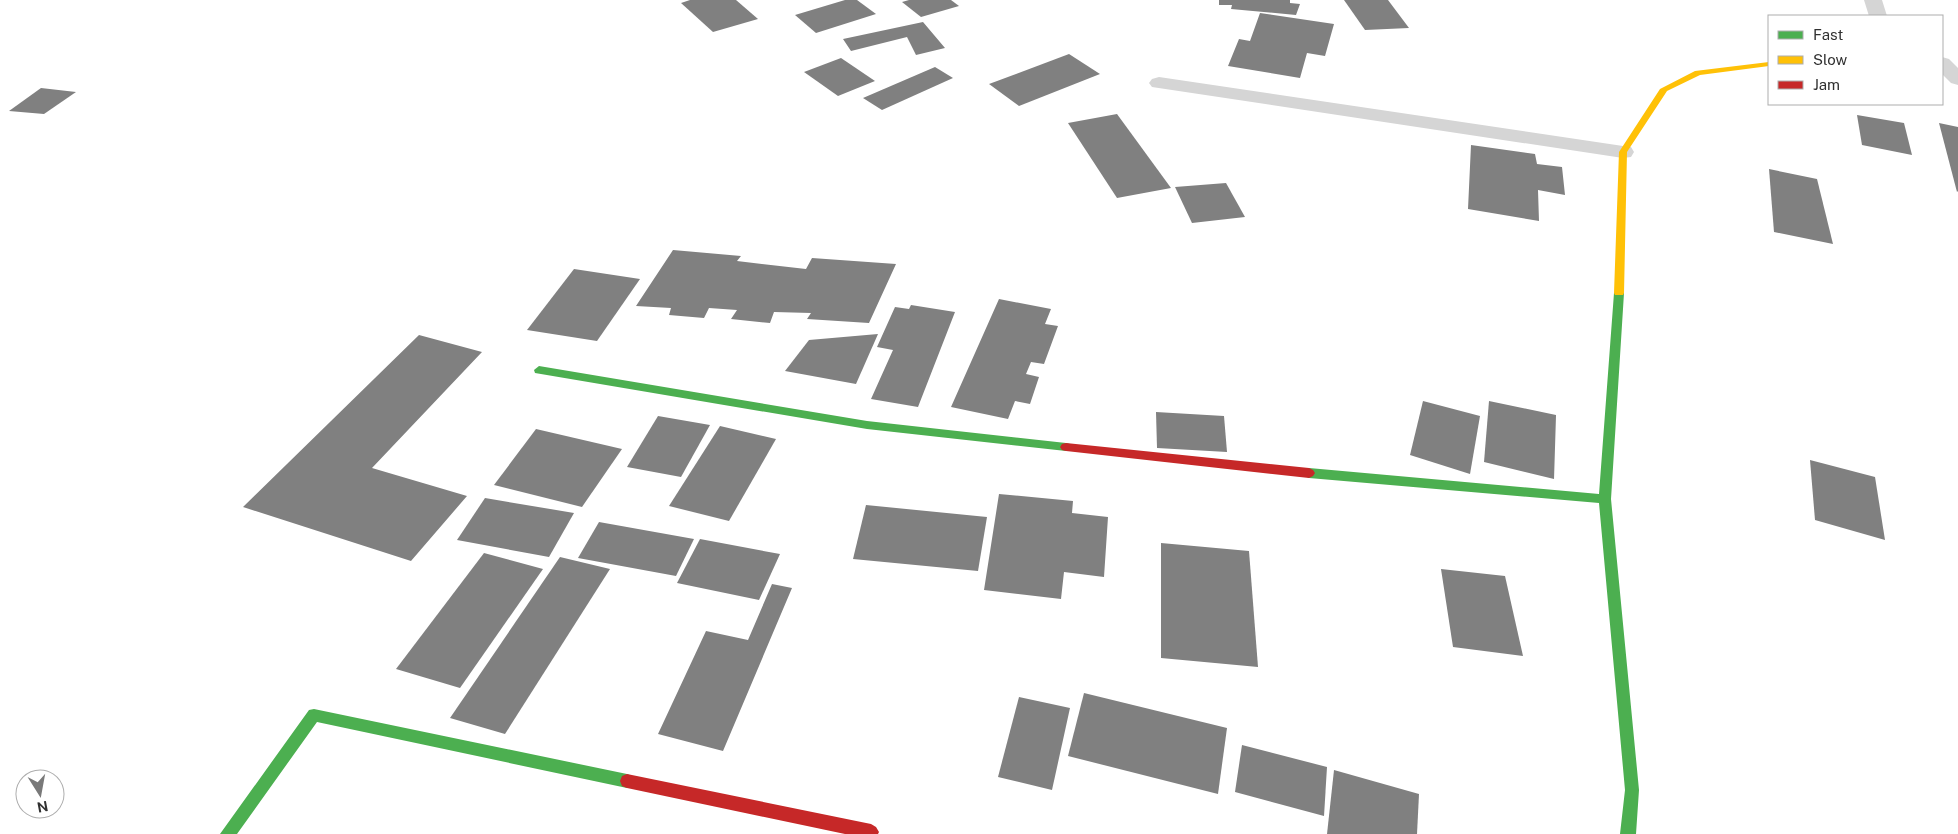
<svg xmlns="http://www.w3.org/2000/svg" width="1958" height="834" font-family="'Public Sans',sans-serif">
<rect width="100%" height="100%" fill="#fff"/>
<!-- building -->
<g fill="#808080">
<polygon points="690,0 736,0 758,19 713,32 681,3"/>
<polygon points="845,0 857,0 876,14 816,33 795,15"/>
<polygon points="909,0 951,0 959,6 921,17 902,2"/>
<polygon points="1219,0 1290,0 1290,3 1300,4 1296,15 1231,9 1232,5 1219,5"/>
<polygon points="1344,0 1388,0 1409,28 1365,30"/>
<polygon points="1260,13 1334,24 1325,56 1307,53 1300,78 1228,66 1239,39 1250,41"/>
<polygon points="923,22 945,48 916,55 907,37 851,51 843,39"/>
<polygon points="1069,54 1100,74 1019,106 989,84"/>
<polygon points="841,58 875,81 838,96 804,72"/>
<polygon points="935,67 953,78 882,110 863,98"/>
<polygon points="41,88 76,92 44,114 9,111"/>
<polygon points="1117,114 1171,188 1117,198 1068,123"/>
<polygon points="1857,115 1904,123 1912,155 1862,145"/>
<polygon points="1939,123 1958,127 1958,191 1957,192"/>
<polygon points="1471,145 1535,154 1537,164 1562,167 1565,195 1538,190 1539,221 1468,209"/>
<polygon points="1769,169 1817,179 1833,244 1774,232"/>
<polygon points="1226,183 1245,217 1192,223 1175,187"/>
<polygon points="673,250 741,256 737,261 806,269 812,258 896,264 869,323 807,319 811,313 774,312 770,323 731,319 737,310 709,308 704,318 669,315 671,308 636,306"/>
<polygon points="574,269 640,279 597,341 527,330"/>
<polygon points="999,299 1051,309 1045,324 1058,326 1044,364 1031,362 1026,374 1039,377 1030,404 1015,401 1008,419 951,407"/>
<polygon points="911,305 955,312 918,407 871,399 893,350 877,347 895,307 909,309"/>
<polygon points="878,334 856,384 785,371 809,340"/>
<polygon points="419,335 482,352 372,468 467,496 411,561 243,507"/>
<polygon points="1423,401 1480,416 1470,474 1410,455"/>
<polygon points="1489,401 1556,415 1554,479 1484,462"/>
<polygon points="1156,412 1224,416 1227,452 1157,448"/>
<polygon points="658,416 710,425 681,477 627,467"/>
<polygon points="720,426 776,439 729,521 669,506"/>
<polygon points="536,429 622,449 582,507 494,485"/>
<polygon points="1810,460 1875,477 1885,540 1815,520"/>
<polygon points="999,494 1073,501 1072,513 1108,517 1104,577 1064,572 1061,599 984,590"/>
<polygon points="485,498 574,513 549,557 457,540"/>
<polygon points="866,505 987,517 978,571 853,559"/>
<polygon points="599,522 694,539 676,576 578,558"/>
<polygon points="700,539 780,554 759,600 677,583"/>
<polygon points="1161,543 1249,551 1258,667 1161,658"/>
<polygon points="484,553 543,569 460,688 396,669"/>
<polygon points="560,557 610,569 505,734 450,718"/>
<polygon points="1441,569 1505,576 1523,656 1453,647"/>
<polygon points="772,584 792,588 723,751 658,734 706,631 748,640"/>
<polygon points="1084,693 1227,728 1218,794 1068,756"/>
<polygon points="1019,697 1070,708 1052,790 998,777"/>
<polygon points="1242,745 1327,767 1324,816 1235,792"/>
<polygon points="1334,770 1419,794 1417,834 1327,834"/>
</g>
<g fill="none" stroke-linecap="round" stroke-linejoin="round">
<!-- street -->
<g fill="#d5d5d5" fill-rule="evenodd">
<polygon points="1864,0 1882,0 1887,16 1869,16"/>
<polygon points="1942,57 1949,59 1958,68 1958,85 1951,83 1942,74"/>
<polygon points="1159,77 1623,146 1631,147 1634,152 1631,157 1623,158 1152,87 1149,83 1152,79"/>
</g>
<!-- fast -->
<g fill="#4caf50" fill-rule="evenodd">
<polygon points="1619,290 1624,293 1611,499 1639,790 1636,834 1620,834 1625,790 1599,503 1309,478 1305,476 1303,473 1305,470 1309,468 1599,494 1614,293"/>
<polygon points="539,366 867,421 1066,443 1070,444 1072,447 1070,450 1066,451 867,429 535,373 534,370"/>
<polygon points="314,709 627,774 632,776 634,781 632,786 627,788 317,722 237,834 220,834 309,710"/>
</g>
<!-- slow -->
<polygon fill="#ffc107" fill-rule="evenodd" points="1769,62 1769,66 1700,75 1667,91 1627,152 1624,293 1623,295 1615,295 1614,293 1619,152 1660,89 1695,71"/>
<!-- jam -->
<g fill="#c62828" fill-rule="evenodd">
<polygon points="1066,443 1309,468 1313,470 1315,473 1313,476 1309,478 1066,451 1062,450 1060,447 1062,444"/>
<polygon points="627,774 871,824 876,827 879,832 878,834 845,834 627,788 622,786 620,781 622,776"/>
</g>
</g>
<!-- legend -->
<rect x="1768" y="15" width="175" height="90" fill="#ffffff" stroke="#adadad"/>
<rect x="1778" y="31" width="25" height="8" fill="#4caf50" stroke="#adadad"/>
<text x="1813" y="40" font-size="15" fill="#313131">Fast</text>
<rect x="1778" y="56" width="25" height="8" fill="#ffc107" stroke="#adadad"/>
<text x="1813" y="65" font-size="15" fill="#313131">Slow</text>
<rect x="1778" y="81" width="25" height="8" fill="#c62828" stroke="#adadad"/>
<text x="1813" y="90" font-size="15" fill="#313131">Jam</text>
<!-- north arrow -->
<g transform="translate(40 794) rotate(169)"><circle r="24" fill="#ffffff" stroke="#adadad"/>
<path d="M0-4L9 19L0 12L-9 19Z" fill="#797979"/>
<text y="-8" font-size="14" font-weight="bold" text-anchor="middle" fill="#313131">N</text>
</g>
</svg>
